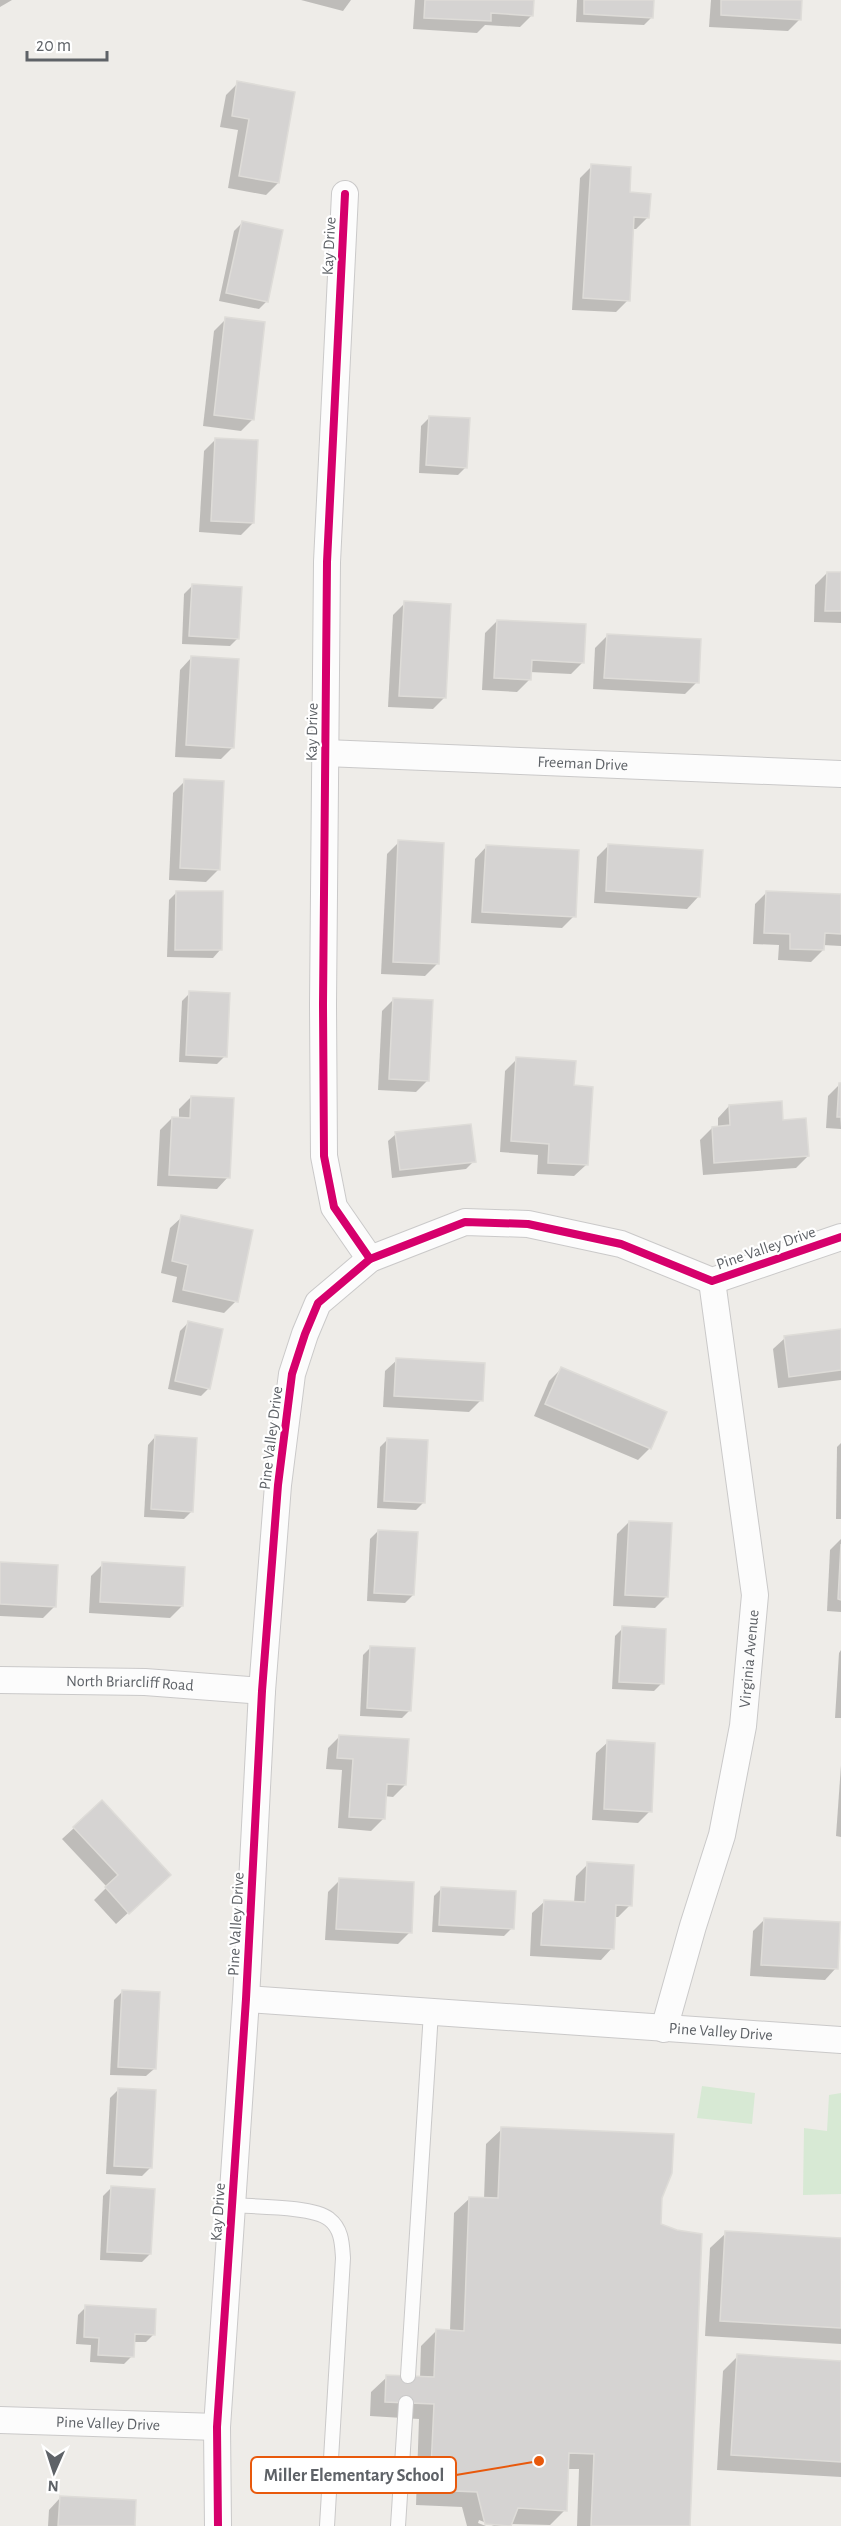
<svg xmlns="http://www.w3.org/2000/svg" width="841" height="2526" font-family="'Alegreya Sans',sans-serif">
<rect width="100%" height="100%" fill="#eeece8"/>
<!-- green -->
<g fill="#d7e9d4">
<polygon points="702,2086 755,2093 752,2124 697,2118"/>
<polygon points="841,2093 841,2194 803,2195 804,2128 827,2131 829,2095"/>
</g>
<!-- shadow -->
<g fill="#0003">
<polygon points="0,0 12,0 0,7"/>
<polygon points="301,0 351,0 343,11"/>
<polygon points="415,0 532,0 532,15 520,27 485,25 477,33 413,29"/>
<polygon points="577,0 653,0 652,17 644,25 576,22"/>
<polygon points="711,0 801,0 800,19 788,31 709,27"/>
<polygon points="238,83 278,183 266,195 228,188 238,130 220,127 226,95"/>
<polygon points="592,166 628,194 648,217 636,229 632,229 628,300 616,312 572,310 580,178"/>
<polygon points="242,223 267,301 259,309 219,301 234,231"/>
<polygon points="226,319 253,419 241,431 203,426 214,331"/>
<polygon points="429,418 466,467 458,475 419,473 421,426"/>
<polygon points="216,439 253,523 241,535 199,532 204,451"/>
<polygon points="827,573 841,574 841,623 814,622 815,585"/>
<polygon points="192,586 238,638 230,646 182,644 184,594"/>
<polygon points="405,603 445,697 433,709 388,707 393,615"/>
<polygon points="497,621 583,662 571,674 530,672 529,680 517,692 482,690 485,633"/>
<polygon points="607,636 697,682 685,694 593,689 595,648"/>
<polygon points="191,658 233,747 221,759 175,757 180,670"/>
<polygon points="185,781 218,870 206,882 169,880 173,793"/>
<polygon points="399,842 437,964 425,976 381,974 387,854"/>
<polygon points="609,845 698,897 687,909 594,903 597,857"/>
<polygon points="486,847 574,916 562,928 471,923 475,859"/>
<polygon points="177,892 220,950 213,958 167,957 169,900"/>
<polygon points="767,892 841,895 841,946 823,945 823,950 811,962 778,960 779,945 753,944 755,904"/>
<polygon points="190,993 225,1056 217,1064 179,1062 182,1001"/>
<polygon points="394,999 428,1080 416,1092 378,1090 382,1011"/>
<polygon points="517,1059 586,1165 574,1176 537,1174 538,1155 500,1152 505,1071"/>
<polygon points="839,1085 841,1129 826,1128 828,1096"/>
<polygon points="191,1097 228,1177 217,1189 157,1186 160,1130 172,1118 179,1119 179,1109"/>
<polygon points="729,1106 782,1121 808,1156 796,1168 703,1175 700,1140 712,1128 718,1128 718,1118"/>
<polygon points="396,1134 474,1161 466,1169 392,1178 388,1141"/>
<polygon points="182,1217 236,1301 224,1313 172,1302 177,1277 161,1273 170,1228"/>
<polygon points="188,1323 209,1388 201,1396 168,1389 180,1331"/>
<polygon points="841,1330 841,1380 778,1388 773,1349 785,1338"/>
<polygon points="397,1360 481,1400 469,1412 383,1407 385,1371"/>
<polygon points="561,1369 650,1448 638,1460 534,1416 549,1381"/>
<polygon points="155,1437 192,1511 184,1519 144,1517 148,1445"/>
<polygon points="388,1439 424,1502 416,1510 377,1508 380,1447"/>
<polygon points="841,1443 841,1519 836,1519 837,1447"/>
<polygon points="629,1522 667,1596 655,1608 613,1606 617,1534"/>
<polygon points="378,1531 413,1595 405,1603 367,1601 370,1539"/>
<polygon points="841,1539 841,1612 827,1611 830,1550"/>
<polygon points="0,1564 55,1606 43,1618 0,1616"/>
<polygon points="103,1564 182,1606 170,1618 89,1613 91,1576"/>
<polygon points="623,1628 662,1683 654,1691 612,1689 615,1636"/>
<polygon points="371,1647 410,1710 402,1718 360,1716 363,1655"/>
<polygon points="841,1650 841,1718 835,1718 839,1653"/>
<polygon points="340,1736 405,1785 393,1797 384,1796 383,1819 371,1831 338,1828 342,1770 326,1769 328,1748"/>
<polygon points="608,1742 650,1811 638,1823 592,1820 596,1753"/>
<polygon points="841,1765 841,1837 836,1836"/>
<polygon points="74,1828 157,1886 116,1924 94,1900 107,1887 62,1839"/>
<polygon points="588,1864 630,1905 618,1917 614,1917 612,1948 601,1960 530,1956 532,1913 544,1902 574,1903 576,1876"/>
<polygon points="340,1880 410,1932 398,1944 325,1940 328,1892"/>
<polygon points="442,1888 512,1928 504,1936 432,1932 434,1896"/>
<polygon points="765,1919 836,1968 825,1980 750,1976 753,1931"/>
<polygon points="122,1992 154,2069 146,2076 110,2075 114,2000"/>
<polygon points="118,2090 150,2168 142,2176 106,2174 110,2098"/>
<polygon points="502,2129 661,2197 659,2225 688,2526 577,2526 579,2469 567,2469 565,2510 550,2525 510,2524 509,2526 494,2526 479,2520 478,2523 486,2526 467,2526 462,2507 416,2505 419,2419 370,2416 371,2392 387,2377 420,2378 421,2346 436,2331 450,2331 454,2213 470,2198 484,2199 486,2144"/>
<polygon points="111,2188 150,2254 142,2262 100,2260 103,2196"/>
<polygon points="726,2233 841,2240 841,2344 705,2336 710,2248"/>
<polygon points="86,2307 154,2334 146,2342 133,2342 132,2356 124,2364 90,2362 91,2345 76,2344 78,2315"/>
<polygon points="738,2356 841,2362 841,2477 717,2470 723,2371"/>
<polygon points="60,2498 133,2526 48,2526 49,2510"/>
</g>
<!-- building -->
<g fill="#d5d3d2" stroke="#dedcd8" stroke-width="1.5">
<polygon points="425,0 534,0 533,16 491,13 491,21 424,18"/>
<polygon points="584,0 654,0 653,18 584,14"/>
<polygon points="721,0 802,0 801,20 721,15"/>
<polygon points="237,81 295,92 279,183 239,176 249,119 232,116"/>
<polygon points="591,164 631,167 630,192 651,194 649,218 634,217 630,301 583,298"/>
<polygon points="242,221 283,230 268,302 226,293"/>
<polygon points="225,317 265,322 254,420 214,415"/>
<polygon points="429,416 470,418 467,468 426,465"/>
<polygon points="215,438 258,440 254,523 211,521"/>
<polygon points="827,572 841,572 841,611 825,611"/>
<polygon points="192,584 242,587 239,639 189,636"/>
<polygon points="404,601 451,604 446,698 399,696"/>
<polygon points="497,620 586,624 584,663 532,660 531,680 494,678"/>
<polygon points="607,634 701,639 699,683 604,678"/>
<polygon points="191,656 239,659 234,748 186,745"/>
<polygon points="184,779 224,781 220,870 180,868"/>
<polygon points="398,840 444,843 439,964 393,962"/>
<polygon points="608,844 703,850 700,897 606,891"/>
<polygon points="486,845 579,850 576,917 482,912"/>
<polygon points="176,891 223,891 222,950 175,950"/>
<polygon points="766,891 841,894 841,934 825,933 824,950 790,949 790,934 764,933"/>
<polygon points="189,991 230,993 227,1057 186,1055"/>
<polygon points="393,998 433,1000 429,1081 389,1079"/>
<polygon points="516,1057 576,1061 574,1085 593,1087 588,1165 548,1163 549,1144 511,1141"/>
<polygon points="839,1083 841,1083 841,1117 837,1117"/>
<polygon points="191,1096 234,1098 230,1178 169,1175 172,1117 190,1118"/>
<polygon points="782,1101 783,1120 806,1118 809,1156 714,1163 712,1127 730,1125 729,1105"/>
<polygon points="471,1124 476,1162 400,1170 395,1132"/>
<polygon points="181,1215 253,1230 238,1302 183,1290 188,1265 172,1261"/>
<polygon points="188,1321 223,1329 210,1389 175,1381"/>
<polygon points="841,1329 841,1370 789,1377 784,1336"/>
<polygon points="396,1358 485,1363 483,1401 394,1396"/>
<polygon points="561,1367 667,1412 651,1449 545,1404"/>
<polygon points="155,1435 197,1438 193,1512 151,1509"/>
<polygon points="387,1438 428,1440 425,1503 384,1501"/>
<polygon points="629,1521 672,1523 668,1597 625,1595"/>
<polygon points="378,1530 418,1532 414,1595 374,1593"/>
<polygon points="841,1544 841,1600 838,1599"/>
<polygon points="0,1562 58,1565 56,1607 0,1604"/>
<polygon points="102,1562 185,1567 183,1606 100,1602"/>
<polygon points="622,1626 666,1629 664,1684 619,1682"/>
<polygon points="370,1646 415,1648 411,1711 367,1708"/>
<polygon points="339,1735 409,1739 406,1785 387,1784 385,1819 349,1817 353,1759 337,1758"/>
<polygon points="607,1740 655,1743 652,1812 604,1809"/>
<polygon points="102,1800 171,1875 129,1914 105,1887 118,1875 73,1827"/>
<polygon points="587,1862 634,1865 632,1906 616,1905 614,1949 541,1945 544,1900 585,1902"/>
<polygon points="339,1878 414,1882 412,1933 336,1929"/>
<polygon points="441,1887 516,1891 514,1929 439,1925"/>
<polygon points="764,1918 840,1922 838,1969 761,1965"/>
<polygon points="122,1990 160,1992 156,2069 118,2067"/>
<polygon points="118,2088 156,2090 152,2168 114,2166"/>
<polygon points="501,2127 674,2134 672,2173 662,2198 661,2224 677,2230 702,2234 690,2526 591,2526 594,2454 569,2453 567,2511 518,2508 511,2526 485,2524 477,2492 430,2490 434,2404 385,2402 386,2375 434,2377 436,2329 464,2331 469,2197 498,2198"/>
<polygon points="111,2186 155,2189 151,2254 107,2252"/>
<polygon points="725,2231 841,2238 841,2328 720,2321"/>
<polygon points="85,2305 156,2309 155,2335 135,2334 134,2357 98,2355 99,2338 84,2337"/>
<polygon points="737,2354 841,2361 841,2462 731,2455"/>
<polygon points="60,2496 136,2500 135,2526 58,2526"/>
</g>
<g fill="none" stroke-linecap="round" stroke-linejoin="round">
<!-- lane casing -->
<g stroke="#cac9c9" stroke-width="16">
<g id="lane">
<path d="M 232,2205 C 254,2207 313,2206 329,2219 C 342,2229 342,2244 343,2258 L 327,2526"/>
<polyline points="408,2376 431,2012"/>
<polyline points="398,2526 406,2403"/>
</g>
</g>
<!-- street casing -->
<g stroke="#cac9c9" stroke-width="28">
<g id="street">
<polyline points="345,194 327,562 323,1005 324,1156 334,1207 370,1259"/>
<path id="s1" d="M 325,753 L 841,774"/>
<path id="s2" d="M 0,1680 L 145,1682 L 262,1691"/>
<path id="s3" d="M 246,1999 L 841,2040"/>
<path id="s4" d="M 664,2029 L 693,1926 L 722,1835 L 743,1726 L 755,1595 L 712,1281"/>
<path id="s5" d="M 0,2420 L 217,2427"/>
<polyline points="218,2526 217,2427 246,1999 262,1691 278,1485 292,1374 305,1334 318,1303 370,1259 465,1222 528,1224 621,1244 712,1281 841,1237"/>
</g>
</g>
<!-- lane -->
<use href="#lane" stroke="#fcfcfc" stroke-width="14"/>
<!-- street -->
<use href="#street" stroke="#fcfcfc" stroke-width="26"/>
<!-- cycleway casing -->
<g stroke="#fff" stroke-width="11">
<g id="cycleway">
<polyline points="345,194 327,562 323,1005 324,1156 334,1207 370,1259"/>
<polyline points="218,2526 217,2427 246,1999 262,1691 278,1485 292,1374 305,1334 318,1303 370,1259 465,1222 528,1224 621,1244 712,1281 841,1237"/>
</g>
</g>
<!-- cycleway -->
<use href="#cycleway" stroke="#d6006c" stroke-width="8"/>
</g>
<g text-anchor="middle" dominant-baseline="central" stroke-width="4.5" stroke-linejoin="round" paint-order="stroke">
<!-- street labels -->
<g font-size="16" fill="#5e6267" stroke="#fff">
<text transform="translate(329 246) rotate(-87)">Kay Drive</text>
<text transform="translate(312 732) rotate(-89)">Kay Drive</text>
<text stroke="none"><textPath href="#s1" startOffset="258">Freeman Drive</textPath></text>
<text transform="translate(766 1248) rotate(-19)">Pine Valley Drive</text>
<text transform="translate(271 1438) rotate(-83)">Pine Valley Drive</text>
<text stroke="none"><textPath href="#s4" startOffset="381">Virginia Avenue</textPath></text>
<text stroke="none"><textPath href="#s2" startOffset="130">North Briarcliff Road</textPath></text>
<text transform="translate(236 1924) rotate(-87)">Pine Valley Drive</text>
<text stroke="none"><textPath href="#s3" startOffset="476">Pine Valley Drive</textPath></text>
<text transform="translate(218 2212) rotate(-86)">Kay Drive</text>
<text stroke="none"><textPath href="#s5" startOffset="108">Pine Valley Drive</textPath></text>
</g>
</g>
<!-- callouts -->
<path fill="none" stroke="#e8590c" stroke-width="2" d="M539 2461L456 2475"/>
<circle fill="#e8590c" stroke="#fff" stroke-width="2" cx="539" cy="2461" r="6"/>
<rect fill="#fff" stroke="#e8590c" stroke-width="2" x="251" y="2457" width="205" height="36" rx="6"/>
<g font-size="18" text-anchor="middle" font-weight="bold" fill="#5e6267">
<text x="354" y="2481">Miller Elementary School</text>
</g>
<!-- north arrow -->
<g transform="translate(54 2472) rotate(183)" stroke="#ffffff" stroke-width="4.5" paint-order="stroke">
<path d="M0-4.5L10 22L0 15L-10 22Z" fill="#5e6267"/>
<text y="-9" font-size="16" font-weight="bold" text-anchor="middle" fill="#5e6267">N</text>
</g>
<!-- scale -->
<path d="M27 51v9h80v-9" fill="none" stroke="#5e6267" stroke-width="3"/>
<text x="36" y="51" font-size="18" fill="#5e6267" stroke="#ffffff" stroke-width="4.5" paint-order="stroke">20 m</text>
</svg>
